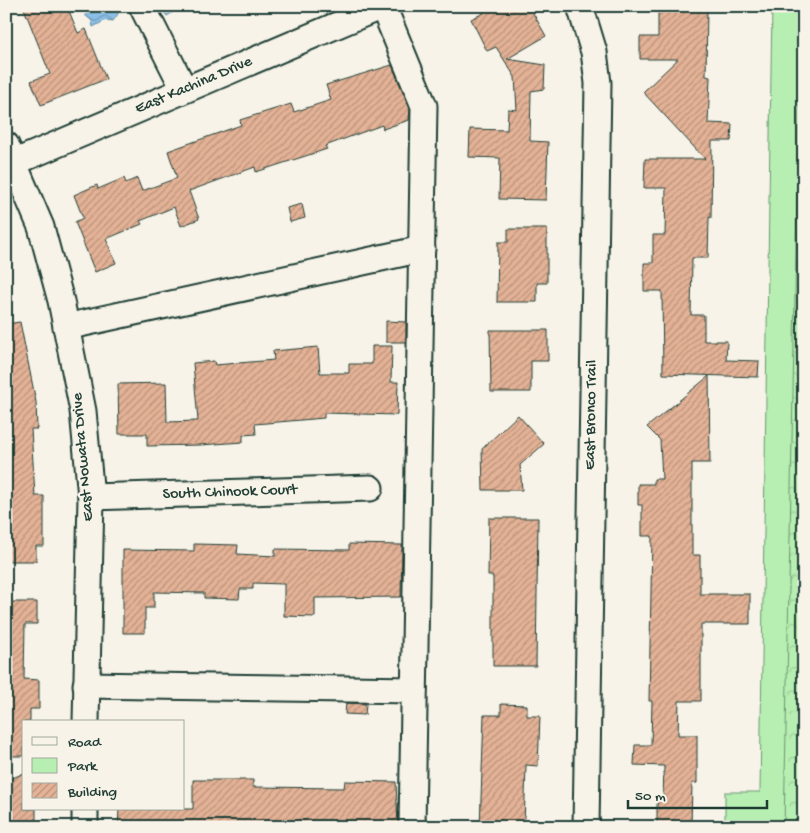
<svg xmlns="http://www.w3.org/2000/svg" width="810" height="833" font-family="'Gochi Hand',sans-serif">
<defs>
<pattern id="forest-crowns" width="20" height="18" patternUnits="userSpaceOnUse" patternTransform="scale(1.25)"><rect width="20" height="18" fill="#b7eeb1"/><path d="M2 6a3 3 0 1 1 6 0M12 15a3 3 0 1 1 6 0" fill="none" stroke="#9dcd99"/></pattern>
<pattern id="water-waves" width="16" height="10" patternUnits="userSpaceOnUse" patternTransform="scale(1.25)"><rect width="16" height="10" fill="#8bbfe7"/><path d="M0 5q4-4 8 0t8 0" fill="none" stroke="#719cbc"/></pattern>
<pattern id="building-hatch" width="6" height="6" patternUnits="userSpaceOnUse" patternTransform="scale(1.25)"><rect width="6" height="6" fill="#e4b296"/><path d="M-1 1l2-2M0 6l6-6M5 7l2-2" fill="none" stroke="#b8927b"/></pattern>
</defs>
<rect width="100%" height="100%" fill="#f7f3e8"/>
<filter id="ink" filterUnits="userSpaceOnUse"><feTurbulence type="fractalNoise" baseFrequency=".02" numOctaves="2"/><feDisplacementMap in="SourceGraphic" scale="10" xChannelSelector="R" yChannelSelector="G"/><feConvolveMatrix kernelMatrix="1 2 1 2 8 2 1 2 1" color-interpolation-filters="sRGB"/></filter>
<g filter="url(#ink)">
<!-- green -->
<polygon fill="#b7eeb1" stroke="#6b9672" points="772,6 804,6 804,827 725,827 725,792 760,792"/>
<!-- forest -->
<polygon fill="url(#forest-crowns)" stroke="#6b9672" points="801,6 804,6 804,827 784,827"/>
<!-- water -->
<g fill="url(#water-waves)" stroke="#608b9f">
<polygon points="112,6 117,8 118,14 113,21 106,20 93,27 92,21 85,15"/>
<polygon points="159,6 176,6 175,11 167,16"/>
</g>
<!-- building -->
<g fill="url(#building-hatch)" stroke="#1f3d34">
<polygon points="23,6 67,6 78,33 86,29 106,79 41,105 31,81 50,74"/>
<polygon points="479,6 529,6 546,36 507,59 545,65 544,89 531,91 530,141 548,142 546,200 499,199 500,158 469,157 470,129 507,130 508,109 517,110 515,77 496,47 487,51 471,19 484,13"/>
<polygon points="658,6 707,6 706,76 710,77 708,123 732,124 731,141 712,141 711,218 709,217 708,258 692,258 691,315 704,315 704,341 727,341 726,360 759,361 758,377 663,374 662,291 644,291 644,263 653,263 653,235 665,235 666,188 644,188 645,159 705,159 643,92 678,59 640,59 640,37 658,37"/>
<polygon points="392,65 410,109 409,120 383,129 382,125 325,146 327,149 256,172 255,167 189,191 199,219 181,226 174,207 140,221 142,224 106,239 116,263 95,272 75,222 83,218 74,195 97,185 98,189 124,178 126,183 137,178 142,191 177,178 168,151 241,125 240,120 291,104 294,112 331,100 326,85"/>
<polygon points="302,204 305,218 290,222 287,208"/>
<polygon points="508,229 547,229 547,283 537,283 537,302 497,302 498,242 508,242"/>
<polygon points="386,321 406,322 406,342 386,342"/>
<polygon points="20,322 36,402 37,429 31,429 35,496 44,496 44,546 36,546 36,561 8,561 6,543 6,324"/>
<polygon points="490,330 548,330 548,361 531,361 531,392 491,392"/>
<polygon points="372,346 392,346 391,382 398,382 397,415 324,413 324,418 255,424 256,434 243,435 243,442 200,445 147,446 147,434 119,434 118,384 166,383 167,422 198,421 193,363 214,361 215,365 274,360 273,351 318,347 320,373 349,373 349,364 372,364"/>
<polygon points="709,376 710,463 692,463 692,555 700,555 700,594 750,594 750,624 701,624 701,701 679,701 678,735 697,735 697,783 692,783 691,827 657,827 657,798 663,798 664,766 634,765 635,745 651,745 652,701 649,701 652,536 642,536 642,505 638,505 638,484 654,484 654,479 662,479 660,440 647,427"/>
<polygon points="518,415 544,444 520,465 522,490 483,490 482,449"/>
<polygon points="489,518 538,518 536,666 493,666 493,576 488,576"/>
<polygon points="194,544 238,545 237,554 275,556 275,549 349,550 349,544 402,545 401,597 315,598 315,617 284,616 284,584 253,583 253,589 240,589 239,599 204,598 204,593 154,592 154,608 145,608 145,633 123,633 123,550 194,551"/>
<polygon points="8,602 37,602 37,624 25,624 24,679 39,680 39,709 30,709 30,722 24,722 24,756 6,756"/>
<polygon points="346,703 366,704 365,715 345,714"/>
<polygon points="501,704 527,705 527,716 540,716 538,766 526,765 524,827 480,827 484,715 501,715"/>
<polygon points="24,773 24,809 36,809 36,827 6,827 6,781"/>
<polygon points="193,780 253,780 253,787 344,788 345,781 396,782 398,827 118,827 119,809 193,809"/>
</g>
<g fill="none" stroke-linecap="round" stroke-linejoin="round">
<!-- minor casing -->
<g stroke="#1f3d34" stroke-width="29">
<g id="minor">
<polyline points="142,6 184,89"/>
<polyline points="383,6 424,106 412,827"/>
<polyline points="580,6 594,52 598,83 586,827"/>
<polyline points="6,145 41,227 61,301 83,411 91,497 86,722"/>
<polyline points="6,166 382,6"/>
<polyline points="66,327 422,249"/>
<polyline points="91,497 370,488"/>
<polyline points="86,685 414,690"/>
<polyline points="85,827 85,809"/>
</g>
</g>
<!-- minor -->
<use href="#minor" stroke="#f7f3e8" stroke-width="25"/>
</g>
</g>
<g text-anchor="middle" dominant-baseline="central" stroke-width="4.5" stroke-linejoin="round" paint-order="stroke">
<!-- street labels -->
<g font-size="16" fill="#1f3d34" stroke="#f7f3e8">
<text transform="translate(194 86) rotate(-23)">East Kachina Drive</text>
<text transform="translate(592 415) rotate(-89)">East Bronco Trail</text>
<text transform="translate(84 457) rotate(-95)">East Nowata Drive</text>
<text transform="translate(230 493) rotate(-2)">South Chinook Court</text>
</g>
</g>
<!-- margin -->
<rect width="810" height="833" fill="none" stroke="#f7f3e8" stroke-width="25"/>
<rect x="12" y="12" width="785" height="808" fill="none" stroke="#1f3d34" stroke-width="2" filter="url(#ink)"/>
<!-- legend -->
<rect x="22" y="720" width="162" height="90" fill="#f7f3e8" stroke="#a1aaa0"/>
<rect x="32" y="737" width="25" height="8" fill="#f7f3e8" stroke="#a1aaa0"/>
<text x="68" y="746" font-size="15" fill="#1f3d34">Road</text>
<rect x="32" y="758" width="25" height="15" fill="#b7eeb1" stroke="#a1aaa0"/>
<text x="68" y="770" font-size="15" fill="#1f3d34">Park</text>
<rect x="32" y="783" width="25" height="15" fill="url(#building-hatch)" stroke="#a1aaa0"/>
<text x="68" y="796" font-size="15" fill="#1f3d34">Building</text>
<!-- scale -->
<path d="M628 800v8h139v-8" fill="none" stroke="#1f3d34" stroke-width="2.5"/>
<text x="635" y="800" font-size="15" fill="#1f3d34" stroke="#f7f3e8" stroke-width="4" paint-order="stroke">50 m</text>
</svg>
